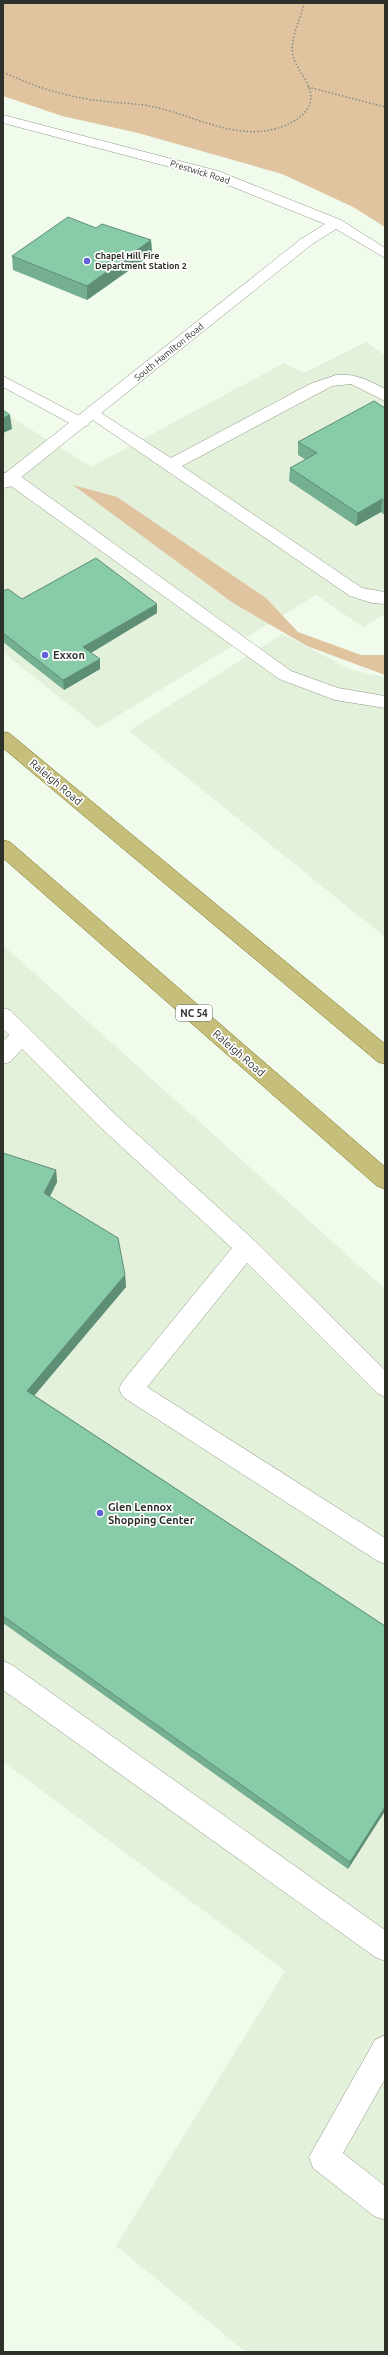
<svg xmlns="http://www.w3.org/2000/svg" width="388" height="2355" font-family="Ubuntu,sans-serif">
<rect width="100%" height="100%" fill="#f1fbeb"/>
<!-- built -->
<g fill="#e4f1da">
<polygon points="366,342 385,355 385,614 363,627 316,595 98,728 3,652 3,412 91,467 284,363 304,373"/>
<polygon points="282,634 352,670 385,677 385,937 129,731"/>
<polygon points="3,945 385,1289 385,2352 246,2352 116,2246 285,1971 3,1762"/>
</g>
<!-- green -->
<g fill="#e0c4a0">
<polygon points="3,3 385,3 385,227 353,207 282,174 138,133 62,116 3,96"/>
<polygon points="73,485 117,497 266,598 298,632 361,655 385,655 385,675 307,646 233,603"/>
</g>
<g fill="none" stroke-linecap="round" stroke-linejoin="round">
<!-- service casing -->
<g stroke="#8f9889" stroke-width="1">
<g id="service">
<path d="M 336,375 C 354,373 369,380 385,389 L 385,401 L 351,384 L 332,386 L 182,466 L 362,588 L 385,592 L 385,604 L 372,603 L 350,596 L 84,414 L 86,411 L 98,411 L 171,458 L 310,384 Z"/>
<polygon points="3,376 87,420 89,423 87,426 75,426 3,387"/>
<polygon points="10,472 16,473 291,671 338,688 385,696 385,708 335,700 279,679 4,481 4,473"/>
<polygon points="3,1008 10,1010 117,1116 254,1240 385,1370 385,1397 377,1393 247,1263 147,1387 385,1538 385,1564 376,1560 123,1397 119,1389 123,1381 232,1248 101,1128 22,1049 10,1062 3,1064 3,1042 9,1035 3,1029"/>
<polygon points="3,1661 12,1665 385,1930 385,1961 375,1957 3,1690"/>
<polygon points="385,2035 385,2079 343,2153 385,2186 385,2220 374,2216 313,2168 309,2157 375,2040"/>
</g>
</g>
<!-- minor casing -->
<g stroke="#8f9889" stroke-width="1">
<polygon id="minor" points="3,115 218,171 341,220 385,248 385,258 336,229 311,245 9,487 3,488 3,475 301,239 325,224 208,177 3,123"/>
</g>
<!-- primary casing -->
<g stroke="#787125" stroke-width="1">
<g id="primary">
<polygon points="3,732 9,733 385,1044 385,1064 378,1062 3,748"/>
<polygon points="3,840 10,842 385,1167 385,1189 377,1186 3,858"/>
</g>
</g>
<!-- path -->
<g stroke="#868d82" stroke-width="1.5" stroke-dasharray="1.5 2" stroke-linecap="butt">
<path d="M 3,72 C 34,87 67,97 101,101 C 117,103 133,103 149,106 C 194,114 237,144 284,126 C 294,122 304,116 309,106 C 317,88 297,72 293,56 C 289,39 301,19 304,3"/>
<polyline points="308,87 385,107"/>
</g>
<!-- service -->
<use href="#service" fill="#fff" fill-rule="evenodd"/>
<!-- minor -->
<use href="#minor" fill="#fff" fill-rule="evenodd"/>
<!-- primary -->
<use href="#primary" fill="#c6be7b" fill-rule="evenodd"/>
</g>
<!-- wall -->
<g fill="#75af91">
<polygon points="96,228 151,240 152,254 87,300 13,270 12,256"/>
<polygon points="385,408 385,515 381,512 356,526 289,481 290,468 306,460 298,455 298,442"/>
<polygon points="3,591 22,599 157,613 91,653 100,659 100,669 64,690 3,642"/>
<polygon points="3,1153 56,1170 57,1182 50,1197 125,1275 126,1287 34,1395 385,1626 385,1811 348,1869 3,1623"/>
</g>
<!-- shaded-wall -->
<g fill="#5f8e76">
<polygon points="151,240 152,254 87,300 87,286"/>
<polygon points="10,415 12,429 3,433 3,418"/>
<polygon points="382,499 381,512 356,526 358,513"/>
<polygon points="157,604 157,613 84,657 83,647"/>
<polygon points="100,659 100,669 64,690 63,680"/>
<polygon points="56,1170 57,1182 45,1205 44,1193"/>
<polygon points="125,1275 126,1287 29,1402 27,1391"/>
<polygon points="385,1807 385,1811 348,1869 350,1862"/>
</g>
<!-- building -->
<g fill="#88cba9" stroke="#5f8e76">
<polygon points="68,217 96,228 102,224 151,240 87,286 12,256"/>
<polygon points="374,401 385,408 385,501 382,499 358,513 290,468 317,453 298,442"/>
<polygon points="3,410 10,415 3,418"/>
<polygon points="96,558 157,604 83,647 100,659 63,680 3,633 3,591 8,589 22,599"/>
<polygon points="3,1153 56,1170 44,1193 118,1238 125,1275 27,1391 385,1626 385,1807 350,1862 3,1616"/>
</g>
<!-- markers -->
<g fill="#6162da" stroke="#fff" stroke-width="1.5">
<circle cx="87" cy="261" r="4"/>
<circle cx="45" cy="655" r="4"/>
<circle cx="100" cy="1513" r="4"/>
</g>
<g text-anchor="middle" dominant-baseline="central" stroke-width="3.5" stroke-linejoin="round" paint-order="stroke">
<!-- far-street labels -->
<g font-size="9" fill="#2d312a" stroke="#fff">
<text transform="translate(200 172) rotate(17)">Prestwick Road</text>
<text transform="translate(169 352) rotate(-39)">South Hamilton Road</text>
</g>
<!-- far-poi labels -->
<g font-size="9" font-weight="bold" fill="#2d312a" stroke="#fff" text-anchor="start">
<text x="95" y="256">Chapel Hill Fire<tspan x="95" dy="10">Department Station 2</tspan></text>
</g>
<!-- shield labels -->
<rect fill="#fff" stroke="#6c6f6a" stroke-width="1" x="176" y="1005" width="36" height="16" rx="3"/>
<g font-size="10" font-weight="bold" fill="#2d312a">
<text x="194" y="1013">NC 54</text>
</g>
<!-- poi labels -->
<g font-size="11" font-weight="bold" fill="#2d312a" stroke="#fff" text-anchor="start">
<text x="53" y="655">Exxon</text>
<text x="108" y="1507">Glen Lennox<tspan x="108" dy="13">Shopping Center</tspan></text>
</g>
<!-- street labels -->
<g font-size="11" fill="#2d312a" stroke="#fff">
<text transform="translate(56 782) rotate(40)">Raleigh Road</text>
<text transform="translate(239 1053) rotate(41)">Raleigh Road</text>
</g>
</g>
<!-- border -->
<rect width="388" height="2355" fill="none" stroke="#2d312a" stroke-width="8"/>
</svg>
